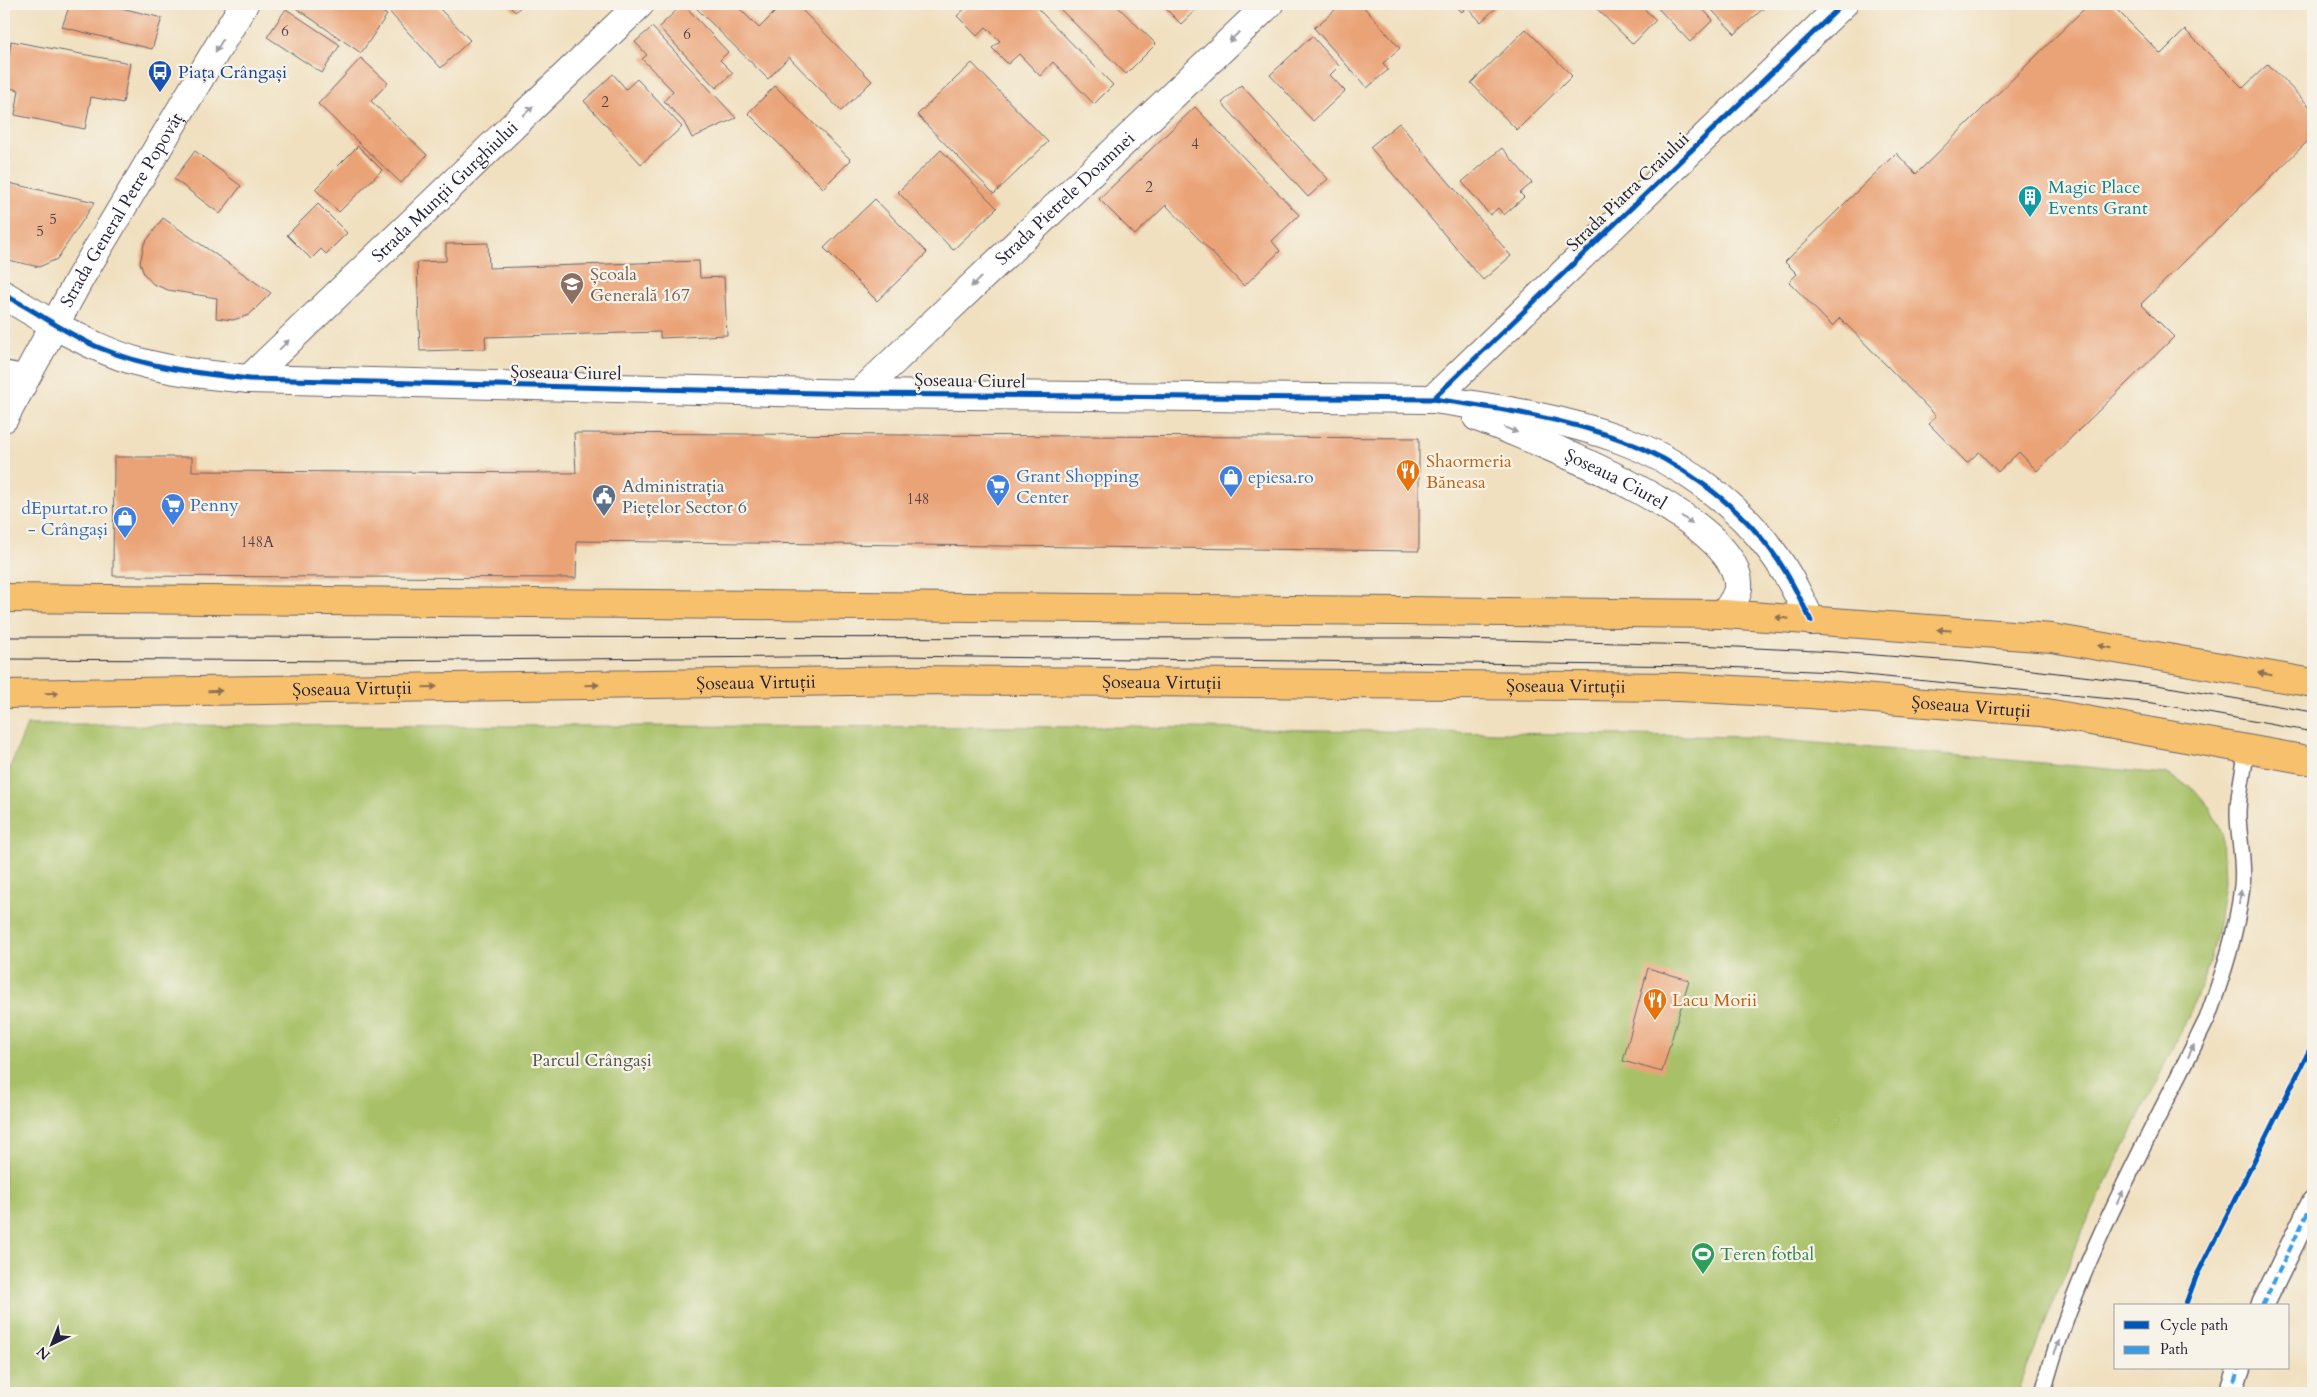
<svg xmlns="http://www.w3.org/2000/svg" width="2317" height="1397" font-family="Cardo,serif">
<rect width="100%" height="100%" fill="#f7f3e8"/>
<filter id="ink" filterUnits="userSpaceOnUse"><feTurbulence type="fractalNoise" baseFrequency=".02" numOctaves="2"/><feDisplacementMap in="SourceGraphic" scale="10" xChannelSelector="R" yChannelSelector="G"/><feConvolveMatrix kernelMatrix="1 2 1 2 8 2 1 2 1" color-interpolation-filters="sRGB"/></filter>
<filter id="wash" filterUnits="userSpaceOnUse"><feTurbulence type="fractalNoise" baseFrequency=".0096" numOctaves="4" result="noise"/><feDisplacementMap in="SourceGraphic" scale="20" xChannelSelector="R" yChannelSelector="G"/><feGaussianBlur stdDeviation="1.12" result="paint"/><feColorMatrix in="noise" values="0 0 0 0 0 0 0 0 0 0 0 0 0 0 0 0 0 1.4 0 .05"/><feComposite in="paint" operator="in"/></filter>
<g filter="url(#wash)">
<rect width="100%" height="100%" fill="#f0e0c0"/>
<!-- green -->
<polygon fill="#a8c167" stroke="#657251" points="27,725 1131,727 1748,737 2166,774 2193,788 2211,809 2222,834 2224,883 2218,924 2208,966 2191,1011 2082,1232 2017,1393 4,1393 4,782"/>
<g id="blocks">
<!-- building -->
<g fill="#eaa377">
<polygon points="70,4 105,4 162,18 152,49 62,27"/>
<polygon points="290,4 370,4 387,15 361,53"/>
<polygon points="387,4 435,4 470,40 441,68 384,6"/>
<polygon points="507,4 524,4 515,12"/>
<polygon points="683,4 728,52 720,60 733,73 716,88 659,27"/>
<polygon points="692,4 735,4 759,28 783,4 796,4 872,81 841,111 789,57 768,79"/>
<polygon points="970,4 1033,4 1113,85 1094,104 1053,62 1040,76 1019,54 1008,64 992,48 1000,41 986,27 977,36 957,16"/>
<polygon points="1055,4 1115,4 1156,44 1126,74"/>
<polygon points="1161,4 1202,4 1181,24"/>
<polygon points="1342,4 1361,4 1400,48 1383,63 1388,70 1367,88 1314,28"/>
<polygon points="1454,4 1500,4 1481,22 1467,7 1462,12"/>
<polygon points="1592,4 1639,4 1656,20 1633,44"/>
<polygon points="1654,4 1698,4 1713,20 1690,42"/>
<polygon points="1706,4 1764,4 1766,6 1735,34"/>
<polygon points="2089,4 2111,4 2161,54 2185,30 2243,88 2268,64 2313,110 2313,136 2141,304 2174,337 2037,471 2019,452 1998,472 1979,452 1967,463 1929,424 1936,416 1840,318 1832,326 1789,282 1797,274 1785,262 1896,153 1916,174"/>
<polygon points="286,9 340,45 322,73 267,37"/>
<polygon points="652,27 736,118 692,138 684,122 664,101 673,91 642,59 647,55 635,42"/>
<polygon points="1526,29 1572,76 1517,130 1471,83"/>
<polygon points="1312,36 1339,66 1330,75 1345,91 1313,121 1270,75"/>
<polygon points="11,41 130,63 123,103 91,97 85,129 15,115 19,90 4,87"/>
<polygon points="361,58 388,83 371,101 427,155 401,183 318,104"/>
<polygon points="972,63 1048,142 994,194 917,115"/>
<polygon points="613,74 626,89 637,79 682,127 641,164 584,101"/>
<polygon points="1241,85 1328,179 1308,197 1222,103"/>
<polygon points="775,86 851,160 823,188 748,113"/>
<polygon points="1195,107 1299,215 1272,241 1280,251 1244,286 1166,205 1135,235 1099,199"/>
<polygon points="1399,123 1511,256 1483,280 1370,147"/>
<polygon points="358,146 382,170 339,212 315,189"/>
<polygon points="1502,148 1532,183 1520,193 1524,197 1504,215 1498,208 1490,215 1462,182"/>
<polygon points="941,150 997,208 953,250 898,192"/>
<polygon points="195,151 241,186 220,214 174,179"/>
<polygon points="4,182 95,202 57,259 39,267 4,259"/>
<polygon points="875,199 927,253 877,301 824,248"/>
<polygon points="318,204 347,233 326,254 321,249 311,259 287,235"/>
<polygon points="163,218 271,293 249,315 233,320 216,318 217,298 168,290 153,284 144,274 140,263 144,244"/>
<polygon points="488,243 489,268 699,261 700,278 724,277 727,335 660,338 660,332 485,337 486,349 420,351 417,262 446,261 446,244"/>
<polygon points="574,433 1419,438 1419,551 577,541 576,578 113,576 114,457 192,457 192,471 576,473"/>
<polygon points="1648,968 1689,980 1662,1072 1623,1061"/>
</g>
</g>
</g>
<g filter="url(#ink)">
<use href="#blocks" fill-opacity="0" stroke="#6a646a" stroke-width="1"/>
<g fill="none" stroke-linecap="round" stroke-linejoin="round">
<!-- service casing -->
<g stroke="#6a646a" stroke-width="18">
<g id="service">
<polyline points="4,369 27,373"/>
<path d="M 2043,1393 C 2076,1264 2149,1138 2207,1019 C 2223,975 2237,932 2242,886 C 2245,861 2238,838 2238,813 C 2238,792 2244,770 2247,749"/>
</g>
</g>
<!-- pedestrian casing -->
<g stroke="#6a646a" stroke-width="25">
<g id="pedestrian">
<polyline points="2262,1306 2313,1202"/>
<polyline points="2230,1393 2239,1368"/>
</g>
</g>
<!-- minor casing -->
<g stroke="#6a646a" stroke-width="30">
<g id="minor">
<polyline points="4,295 54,325"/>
<path id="s1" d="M 249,379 L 640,4"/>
<path id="s2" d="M 859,394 L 1269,4"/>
<polyline points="1433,399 1843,4"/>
</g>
</g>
<!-- tertiary casing -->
<g stroke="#6a646a" stroke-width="30">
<g id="tertiary">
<path d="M 54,325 C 81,339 109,354 139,362 C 175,372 212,375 249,379 L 859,394 L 1433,399 C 1497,408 1562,418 1622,440 C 1677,460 1736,503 1770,549 C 1787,571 1799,596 1811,621"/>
<path id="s3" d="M 1477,417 C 1530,438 1744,519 1738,588 C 1737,598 1729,607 1724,614"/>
<path id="s4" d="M 4,418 L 80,278 L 244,4"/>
</g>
</g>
<!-- primary casing -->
<g stroke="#6a646a" stroke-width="30">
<g id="primary">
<polyline points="4,598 1724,614 2052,638 2313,683"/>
<path id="s5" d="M 4,694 L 912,680 L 1680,687 L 1810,694 L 2041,712 L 2313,761"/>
</g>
</g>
<!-- service -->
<use href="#service" stroke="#fff" stroke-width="15"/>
<!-- pedestrian -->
<use href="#pedestrian" stroke="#fff" stroke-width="22"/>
<!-- minor -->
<use href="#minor" stroke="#fff" stroke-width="28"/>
<!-- tertiary -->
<use href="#tertiary" stroke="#fff" stroke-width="28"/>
<!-- primary -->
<use href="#primary" stroke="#f7c06c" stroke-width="28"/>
<!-- tram -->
<g stroke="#22223b" stroke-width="1">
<polyline points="4,637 1421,638 1697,645 1836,652 1966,662 2157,685 2313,712"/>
<polyline points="4,659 362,661 894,656 1701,666 1834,672 2153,703 2313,732"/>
</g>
<!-- quiet -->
<g stroke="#3c9ce2" stroke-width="4" stroke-dasharray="8 4" stroke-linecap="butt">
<polyline points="2262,1306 2313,1202"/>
<polyline points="2230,1393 2239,1368"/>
</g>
<!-- cycleway casing -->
<g stroke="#f7f3e8" stroke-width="8">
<g id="cycleway">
<path d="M 4,295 C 37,311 66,334 100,348 C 148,368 198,373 249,379 L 859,394 L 1433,399 C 1497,408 1562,418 1622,440 C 1677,460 1736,503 1770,549 C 1787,571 1799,596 1811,621"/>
<polyline points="1433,399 1843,4"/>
<polyline points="2185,1306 2196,1277 2313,1043"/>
</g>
</g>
<!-- cycleway -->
<use href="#cycleway" stroke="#0057b8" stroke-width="5"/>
</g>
<!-- one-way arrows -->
<defs><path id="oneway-solid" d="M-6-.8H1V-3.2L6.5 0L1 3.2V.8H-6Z" transform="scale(1.25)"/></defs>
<g fill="#9c9ca7">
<use href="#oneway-solid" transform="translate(1234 37) rotate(136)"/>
<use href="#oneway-solid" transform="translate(219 46) rotate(121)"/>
<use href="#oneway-solid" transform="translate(528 111) rotate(-44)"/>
<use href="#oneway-solid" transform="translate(976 282) rotate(136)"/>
<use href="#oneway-solid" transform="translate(284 345) rotate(-44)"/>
<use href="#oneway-solid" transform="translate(1511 430) rotate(22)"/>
<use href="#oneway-solid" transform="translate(1687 520) rotate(37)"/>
<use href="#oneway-solid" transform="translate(2240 897) rotate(-81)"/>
<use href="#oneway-solid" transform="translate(2191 1051) rotate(-64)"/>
<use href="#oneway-solid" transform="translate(2120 1197) rotate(-64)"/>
<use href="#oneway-solid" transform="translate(2057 1347) rotate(-68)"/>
</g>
<g fill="#8c7154">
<use href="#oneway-solid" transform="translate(1782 618) rotate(-174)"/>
<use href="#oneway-solid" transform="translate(1944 630) rotate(-176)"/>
<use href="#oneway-solid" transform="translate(2105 647) rotate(-170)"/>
<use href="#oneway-solid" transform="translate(2265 674) rotate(-170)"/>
<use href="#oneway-solid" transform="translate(592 685) rotate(-1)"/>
<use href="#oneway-solid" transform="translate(430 687) rotate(-1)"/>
<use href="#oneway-solid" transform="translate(215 691) rotate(-1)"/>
<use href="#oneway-solid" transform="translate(52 693) rotate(-1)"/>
</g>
</g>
<!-- icons -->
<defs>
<g id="bus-pin" transform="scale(1.25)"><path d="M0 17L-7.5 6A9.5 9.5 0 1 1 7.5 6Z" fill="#1a4fb4" stroke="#f7f3e8"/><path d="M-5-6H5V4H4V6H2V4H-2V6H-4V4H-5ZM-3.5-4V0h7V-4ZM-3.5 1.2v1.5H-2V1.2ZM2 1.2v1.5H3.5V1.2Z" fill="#fff"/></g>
<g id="building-pin" transform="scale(1.25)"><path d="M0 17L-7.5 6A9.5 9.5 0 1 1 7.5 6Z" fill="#0f9aa8" stroke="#f7f3e8"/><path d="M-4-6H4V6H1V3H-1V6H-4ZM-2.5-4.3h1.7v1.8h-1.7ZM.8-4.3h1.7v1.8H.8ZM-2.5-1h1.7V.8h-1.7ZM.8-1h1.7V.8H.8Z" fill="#fff"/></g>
<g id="school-pin" transform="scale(1.25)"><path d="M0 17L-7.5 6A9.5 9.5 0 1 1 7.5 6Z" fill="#8d6e63" stroke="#f7f3e8"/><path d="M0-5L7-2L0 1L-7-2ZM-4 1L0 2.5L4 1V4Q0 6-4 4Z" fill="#fff"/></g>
<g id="restaurant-pin" transform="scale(1.25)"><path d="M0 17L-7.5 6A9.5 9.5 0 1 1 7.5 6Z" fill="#e8710a" stroke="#f7f3e8"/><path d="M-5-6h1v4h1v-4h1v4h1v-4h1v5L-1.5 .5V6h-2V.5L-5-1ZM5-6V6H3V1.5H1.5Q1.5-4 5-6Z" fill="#fff"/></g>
<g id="shop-pin" transform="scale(1.25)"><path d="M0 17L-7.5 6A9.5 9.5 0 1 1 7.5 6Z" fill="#3f7fe0" stroke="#f7f3e8"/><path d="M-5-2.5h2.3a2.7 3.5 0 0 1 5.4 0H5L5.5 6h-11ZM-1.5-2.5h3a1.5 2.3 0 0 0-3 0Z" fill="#fff"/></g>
<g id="supermarket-pin" transform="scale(1.25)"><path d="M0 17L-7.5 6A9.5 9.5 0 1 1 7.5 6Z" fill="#3f7fe0" stroke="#f7f3e8"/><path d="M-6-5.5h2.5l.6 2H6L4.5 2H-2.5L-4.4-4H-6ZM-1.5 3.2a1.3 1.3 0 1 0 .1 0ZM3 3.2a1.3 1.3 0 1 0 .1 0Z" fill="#fff"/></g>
<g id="civic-pin" transform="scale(1.25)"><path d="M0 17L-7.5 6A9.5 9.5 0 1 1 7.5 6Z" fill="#5c6f8a" stroke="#f7f3e8"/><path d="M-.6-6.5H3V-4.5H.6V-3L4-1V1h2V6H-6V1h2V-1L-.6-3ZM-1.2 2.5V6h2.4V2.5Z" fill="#fff"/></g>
<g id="stadium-pin" transform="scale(1.25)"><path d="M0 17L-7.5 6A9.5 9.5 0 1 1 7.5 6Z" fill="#2e9e5b" stroke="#f7f3e8"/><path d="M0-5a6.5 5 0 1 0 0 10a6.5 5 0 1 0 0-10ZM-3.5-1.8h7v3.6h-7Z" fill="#fff"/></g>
</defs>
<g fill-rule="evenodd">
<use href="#bus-pin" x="160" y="72"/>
<use href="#building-pin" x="2030" y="197"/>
<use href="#school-pin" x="572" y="284"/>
<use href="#restaurant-pin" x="1408" y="471"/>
<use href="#shop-pin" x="1231" y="477"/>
<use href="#supermarket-pin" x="998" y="486"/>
<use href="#civic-pin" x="604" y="496"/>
<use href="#supermarket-pin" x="173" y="505"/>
<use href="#shop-pin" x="125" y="518"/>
<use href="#restaurant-pin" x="1655" y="1000"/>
<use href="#stadium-pin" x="1703" y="1254"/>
</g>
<g text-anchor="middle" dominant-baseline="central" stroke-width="4.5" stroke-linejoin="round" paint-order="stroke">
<!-- number labels -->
<g font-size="15" fill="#54424a">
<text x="285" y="31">6</text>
<text x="687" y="34">6</text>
<text x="605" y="102">2</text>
<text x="1195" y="144">4</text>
<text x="1149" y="187">2</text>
<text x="53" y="219">5</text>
<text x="40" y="231">5</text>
<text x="918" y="499">148</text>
<text x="257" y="542">148A</text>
</g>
<!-- transit labels -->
<g font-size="18" fill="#164399" stroke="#f7f3e8" text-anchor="start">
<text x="178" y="72">Piața Crângași</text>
</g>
<!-- culture labels -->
<g font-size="18" fill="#0d838f" stroke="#f7f3e8" text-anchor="start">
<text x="2048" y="187">Magic Place<tspan x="2048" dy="21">Events Grant</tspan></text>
</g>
<!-- street labels -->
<g font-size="18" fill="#22223b" stroke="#f7f3e8">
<text stroke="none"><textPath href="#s1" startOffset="271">Strada Munții Gurghiului</textPath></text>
<text transform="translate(1628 192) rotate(-44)">Strada Piatra Craiului</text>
<text stroke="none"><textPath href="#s2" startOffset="284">Strada Pietrele Doamnei</textPath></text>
<text stroke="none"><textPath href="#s4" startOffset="239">Strada General Petre Popovăț</textPath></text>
<text transform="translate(566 373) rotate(1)">Șoseaua Ciurel</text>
<text transform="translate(970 381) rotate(1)">Șoseaua Ciurel</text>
<text stroke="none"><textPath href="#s3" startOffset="152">Șoseaua Ciurel</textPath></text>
<text stroke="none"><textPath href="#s5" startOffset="752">Șoseaua Virtuții</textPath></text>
<text stroke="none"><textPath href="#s5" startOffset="1158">Șoseaua Virtuții</textPath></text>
<text stroke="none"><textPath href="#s5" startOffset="1562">Șoseaua Virtuții</textPath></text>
<text stroke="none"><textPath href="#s5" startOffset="348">Șoseaua Virtuții</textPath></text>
<text stroke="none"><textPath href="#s5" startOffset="1968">Șoseaua Virtuții</textPath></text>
</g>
<!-- education labels -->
<g font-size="18" fill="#785e54" stroke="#f7f3e8" text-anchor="start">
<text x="590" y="274">Școala<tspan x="590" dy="21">Generală 167</tspan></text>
</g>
<!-- food labels -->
<g font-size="18" fill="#c56008" stroke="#f7f3e8" text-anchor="start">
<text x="1426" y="461">Shaormeria<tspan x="1426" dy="21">Băneasa</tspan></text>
<text x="1672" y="1000">Lacu Morii</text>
</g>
<!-- shop labels -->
<g font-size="18" fill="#366cbe" stroke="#f7f3e8" text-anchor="start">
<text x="1016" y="476">Grant Shopping<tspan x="1016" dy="21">Center</tspan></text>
<text x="1248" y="477">epiesa.ro</text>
<text x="190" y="505">Penny</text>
<text x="108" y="508" text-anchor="end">dEpurtat.ro<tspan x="108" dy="21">- Crângași</tspan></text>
</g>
<!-- service labels -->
<g font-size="18" fill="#4e5e75" stroke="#f7f3e8" text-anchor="start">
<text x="622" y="486">Administrația<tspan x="622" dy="21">Piețelor Sector 6</tspan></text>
</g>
<!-- park labels -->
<g font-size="18" fill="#515a4a" stroke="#f7f3e8">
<text x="592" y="1060">Parcul Crângași</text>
</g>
<!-- leisure labels -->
<g font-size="18" fill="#27864d" stroke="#f7f3e8" text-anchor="start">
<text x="1720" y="1254">Teren fotbal</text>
</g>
</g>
<!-- margin -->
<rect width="2317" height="1397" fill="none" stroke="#f7f3e8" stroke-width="20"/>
<!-- legend -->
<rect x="2114" y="1304" width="175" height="65" fill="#f7f3e8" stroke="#a29fa3"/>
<rect x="2124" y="1321" width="25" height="8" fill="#0057b8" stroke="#a29fa3"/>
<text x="2160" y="1330" font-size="15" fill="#22223b">Cycle path</text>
<rect x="2124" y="1346" width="25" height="8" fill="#3c9ce2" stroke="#a29fa3"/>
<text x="2160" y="1354" font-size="15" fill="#22223b">Path</text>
<!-- north arrow -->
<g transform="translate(52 1344) rotate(223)" stroke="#f7f3e8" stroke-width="4" paint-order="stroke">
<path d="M0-4L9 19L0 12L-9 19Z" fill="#22223b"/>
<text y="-8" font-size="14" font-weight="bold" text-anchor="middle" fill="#22223b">N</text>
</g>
</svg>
